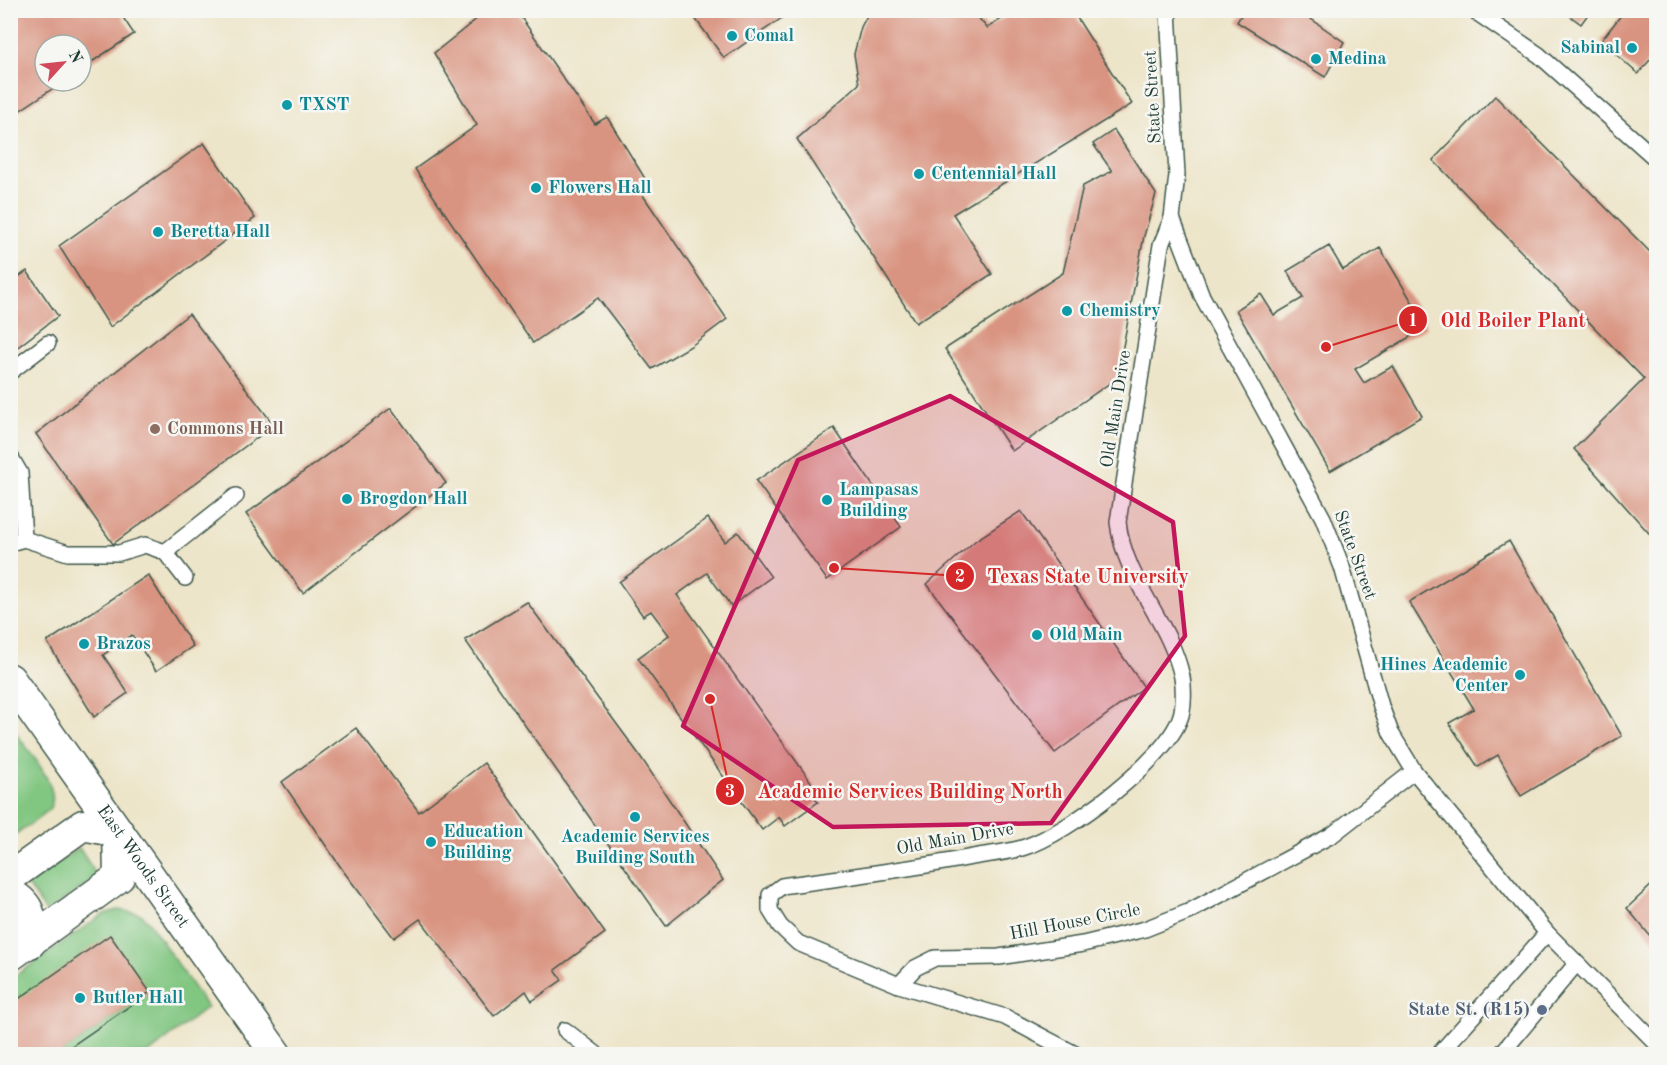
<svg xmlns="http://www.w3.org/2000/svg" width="1667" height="1065" font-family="'Old Standard TT',serif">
<rect width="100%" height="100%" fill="#f6f6f2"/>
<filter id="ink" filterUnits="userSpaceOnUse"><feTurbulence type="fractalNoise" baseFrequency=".0167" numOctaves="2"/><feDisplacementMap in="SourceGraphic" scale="12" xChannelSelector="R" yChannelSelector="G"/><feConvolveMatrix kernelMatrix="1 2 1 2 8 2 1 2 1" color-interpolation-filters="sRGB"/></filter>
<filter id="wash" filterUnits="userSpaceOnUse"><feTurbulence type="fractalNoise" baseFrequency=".008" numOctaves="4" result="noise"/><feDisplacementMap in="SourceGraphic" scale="24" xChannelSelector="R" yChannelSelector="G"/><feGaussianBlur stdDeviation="1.35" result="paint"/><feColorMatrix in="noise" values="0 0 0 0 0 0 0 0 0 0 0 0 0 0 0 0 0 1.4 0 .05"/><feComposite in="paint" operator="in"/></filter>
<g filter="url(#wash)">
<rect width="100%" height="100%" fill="#ede5c9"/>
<!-- green -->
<g fill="#81c681" stroke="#50825a" stroke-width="1.5">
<path d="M 11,727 C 23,744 65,789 49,809 C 39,820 22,829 11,838 L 11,798 L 13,796 L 10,792 Z"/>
<polygon points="79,848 98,877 46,912 27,884"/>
<polygon points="118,910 141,914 148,921 207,1007 148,1054 60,1054 150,992 11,1005 11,979 104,914"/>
</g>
<g id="blocks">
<!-- building -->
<g fill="#d99481">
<polygon points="10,10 118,10 134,34 81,69 81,45 45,45 45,81 64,81 19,111 10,99"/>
<polygon points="488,10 516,10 595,124 607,117 649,185 640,191 727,319 691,346 652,369 598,298 533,343 415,169 477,125 434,53"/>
<polygon points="689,10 787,10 789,13 724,58"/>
<polygon points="870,10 972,10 987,28 1016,10 1072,10 1132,104 953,214 992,274 916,323 797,139 859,84 854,54 861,27"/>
<polygon points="1244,10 1298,10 1344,42 1325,77 1237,22"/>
<polygon points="1562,10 1591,10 1581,24"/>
<polygon points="1625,10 1656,10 1656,55 1655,54 1638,74 1601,41"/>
<polygon points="1495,96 1656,258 1656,541 1574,449 1644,379 1433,160"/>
<polygon points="1114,130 1156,194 1144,236 1117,378 1012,451 945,349 1063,273 1083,186 1112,171 1093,144"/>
<polygon points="204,143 255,218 110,327 59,246"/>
<polygon points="1329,246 1343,270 1380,248 1427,327 1355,369 1364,383 1393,366 1422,416 1330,471 1236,310 1261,294 1274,315 1303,298 1287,271"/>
<polygon points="27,271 58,316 10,353 10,283"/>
<polygon points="189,314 274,425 113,544 36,434"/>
<polygon points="391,408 446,483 303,593 246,514"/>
<polygon points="834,428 901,527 827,580 756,481"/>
<polygon points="1021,511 1144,687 1055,753 927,584 976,540"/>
<polygon points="708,518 725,542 738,532 771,577 731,606 707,573 677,595 814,786 809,790 818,802 785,826 779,817 762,830 638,658 669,635 651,611 643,616 619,582"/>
<polygon points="1509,541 1622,736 1521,796 1498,755 1478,767 1449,723 1474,709 1409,602"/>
<polygon points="148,575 193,646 156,671 132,635 103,655 128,693 94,717 47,642"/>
<polygon points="527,602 638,753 723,880 666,926 465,640"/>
<polygon points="356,728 419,812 484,763 605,933 555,970 562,980 532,1001 526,991 494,1016 420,919 394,938 344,872 282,782"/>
<polygon points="1656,881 1656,943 1627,908"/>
<polygon points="110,935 150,992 60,1054 10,1054 10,1005"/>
</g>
</g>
</g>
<g filter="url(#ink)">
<use href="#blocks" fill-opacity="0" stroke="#3e564a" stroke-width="1.5"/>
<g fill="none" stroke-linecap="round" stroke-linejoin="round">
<!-- service casing -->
<g stroke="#3e564a" stroke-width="18">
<g id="service">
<polyline points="1168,10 1177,175 1172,218 1202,296 1323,518 1342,567 1381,706 1391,733 1414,771 1547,933 1656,1043"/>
<polyline points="1473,10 1539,55 1656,159"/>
<polyline points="10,372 48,343"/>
<polyline points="10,456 20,473 24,539"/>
<polyline points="10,543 24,539 68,553 119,553 145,545 165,552 185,578"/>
<polyline points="165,552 236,496"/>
<polyline points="899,985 915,968 935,958 999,957 1083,944 1145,929 1188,912 1332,835 1414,771"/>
<polyline points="565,1030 596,1054"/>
<path d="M 1075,1054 L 1005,1017 L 899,985 L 798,943 L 780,926 L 770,910 L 770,895 L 782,886 C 844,877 906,870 967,858 C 986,854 1007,853 1025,847 C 1067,834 1166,760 1180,718 C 1184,709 1184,687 1182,677 C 1170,621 1124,580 1118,522 L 1161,245 L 1172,218"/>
<polyline points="1439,1054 1547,933"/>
<polyline points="1501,1054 1576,964"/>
</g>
</g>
<!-- minor casing -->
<g stroke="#3e564a" stroke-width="33">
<g id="minor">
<path id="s1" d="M 10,679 L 276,1054"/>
<polyline points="10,877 83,825 118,832"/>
<path d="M 10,894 C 32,904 33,921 30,943"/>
<polyline points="10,956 119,877 118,832"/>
</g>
</g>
<!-- service -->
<use href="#service" stroke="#fff" stroke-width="15"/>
<!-- minor -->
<use href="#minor" stroke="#fff" stroke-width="30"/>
</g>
</g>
<!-- marked area -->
<path fill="#c2185b" fill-opacity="0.2" stroke="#c2185b" stroke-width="4.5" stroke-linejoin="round" d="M 950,396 L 1173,522 L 1185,636 L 1051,823 L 833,827 L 683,726 L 798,460 Z"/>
<!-- markers -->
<g fill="#0f9aa8" stroke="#f6f6f2" stroke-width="2">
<circle cx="732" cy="36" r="6"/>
<circle cx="1632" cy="48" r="6"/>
<circle cx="1316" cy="59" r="6"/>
<circle cx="287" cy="105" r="6"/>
<circle cx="919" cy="174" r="6"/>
<circle cx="536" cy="188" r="6"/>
<circle cx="158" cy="232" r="6"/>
<circle cx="1067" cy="311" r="6"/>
<circle cx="347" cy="499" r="6"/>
<circle cx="827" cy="500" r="6"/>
<circle cx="1037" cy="635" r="6"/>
<circle cx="84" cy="644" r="6"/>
<circle cx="1520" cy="675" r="6"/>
<circle cx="635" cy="817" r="6"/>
<circle cx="431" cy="842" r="6"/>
<circle cx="80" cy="998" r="6"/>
</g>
<circle fill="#8d6e63" stroke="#f6f6f2" stroke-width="2" cx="155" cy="429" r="6"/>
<circle fill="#5c6f8a" stroke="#f6f6f2" stroke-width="2" cx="1542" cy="1010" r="6"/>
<g text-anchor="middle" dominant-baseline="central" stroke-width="5" stroke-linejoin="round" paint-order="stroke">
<!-- culture labels -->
<g font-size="18" font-weight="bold" fill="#0d838f" stroke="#f6f6f2" text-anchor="start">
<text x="744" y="36">Comal</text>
<text x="1620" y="48" text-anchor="end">Sabinal</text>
<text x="1328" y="59">Medina</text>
<text x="299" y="105">TXST</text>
<text x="931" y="174">Centennial Hall</text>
<text x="548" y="188">Flowers Hall</text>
<text x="170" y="232">Beretta Hall</text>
<text x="1079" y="311">Chemistry</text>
<text x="839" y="490">Lampasas<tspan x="839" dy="21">Building</tspan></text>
<text x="359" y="499">Brogdon Hall</text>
<text x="1049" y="635">Old Main</text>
<text x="96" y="644">Brazos</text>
<text x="1508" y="665" text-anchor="end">Hines Academic<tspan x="1508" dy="21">Center</tspan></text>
<text x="443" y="832">Education<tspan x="443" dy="21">Building</tspan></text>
<text x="635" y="837" text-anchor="middle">Academic Services<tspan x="635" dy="21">Building South</tspan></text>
<text x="92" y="998">Butler Hall</text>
</g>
<!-- street labels -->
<g font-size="18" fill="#1f3d34" stroke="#f6f6f2">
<text transform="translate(1153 97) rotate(-93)">State Street</text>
<text transform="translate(1116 409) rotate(-81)">Old Main Drive</text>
<text transform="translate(1355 555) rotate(70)">State Street</text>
<text transform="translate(955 839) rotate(-10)">Old Main Drive</text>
<text stroke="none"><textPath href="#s1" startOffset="230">East Woods Street</textPath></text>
<text transform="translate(1075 922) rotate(-11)">Hill House Circle</text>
</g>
<!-- education labels -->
<g font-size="18" font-weight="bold" fill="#785e54" stroke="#f6f6f2" text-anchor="start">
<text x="167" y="429">Commons Hall</text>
</g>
<!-- service labels -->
<g font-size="18" font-weight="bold" fill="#4e5e75" stroke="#f6f6f2" text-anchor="end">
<text x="1530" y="1010">State St. (R15)</text>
</g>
</g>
<!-- callouts -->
<path fill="none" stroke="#d62828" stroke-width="2" d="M1326 347L1413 320M834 568L960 576M710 699L730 791"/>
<g fill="#d62828" stroke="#f6f6f2" stroke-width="2">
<circle cx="1326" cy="347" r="6"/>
<circle cx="834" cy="568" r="6"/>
<circle cx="710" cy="699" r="6"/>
<circle cx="1413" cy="320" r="15"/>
<circle cx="960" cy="576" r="15"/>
<circle cx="730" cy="791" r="15"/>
</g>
<g font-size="18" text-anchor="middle" font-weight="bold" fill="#fff">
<text x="1413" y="326">1</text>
<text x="960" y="582">2</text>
<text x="730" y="797">3</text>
</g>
<g font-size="20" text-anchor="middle" font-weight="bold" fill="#d62828" stroke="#f6f6f2" stroke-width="5" stroke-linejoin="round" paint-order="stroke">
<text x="1513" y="327">Old Boiler Plant</text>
<text x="1088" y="583">Texas State University</text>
<text x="910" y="798">Academic Services Building North</text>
</g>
<!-- margin -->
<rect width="1667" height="1065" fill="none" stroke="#f6f6f2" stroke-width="36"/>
<!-- north arrow -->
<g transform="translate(63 63) rotate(63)"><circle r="28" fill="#f6f6f2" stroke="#a0aca6" stroke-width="1.5"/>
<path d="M0-4.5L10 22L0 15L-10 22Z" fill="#d1495b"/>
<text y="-9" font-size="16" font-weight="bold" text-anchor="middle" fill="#1f3d34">N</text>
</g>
</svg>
